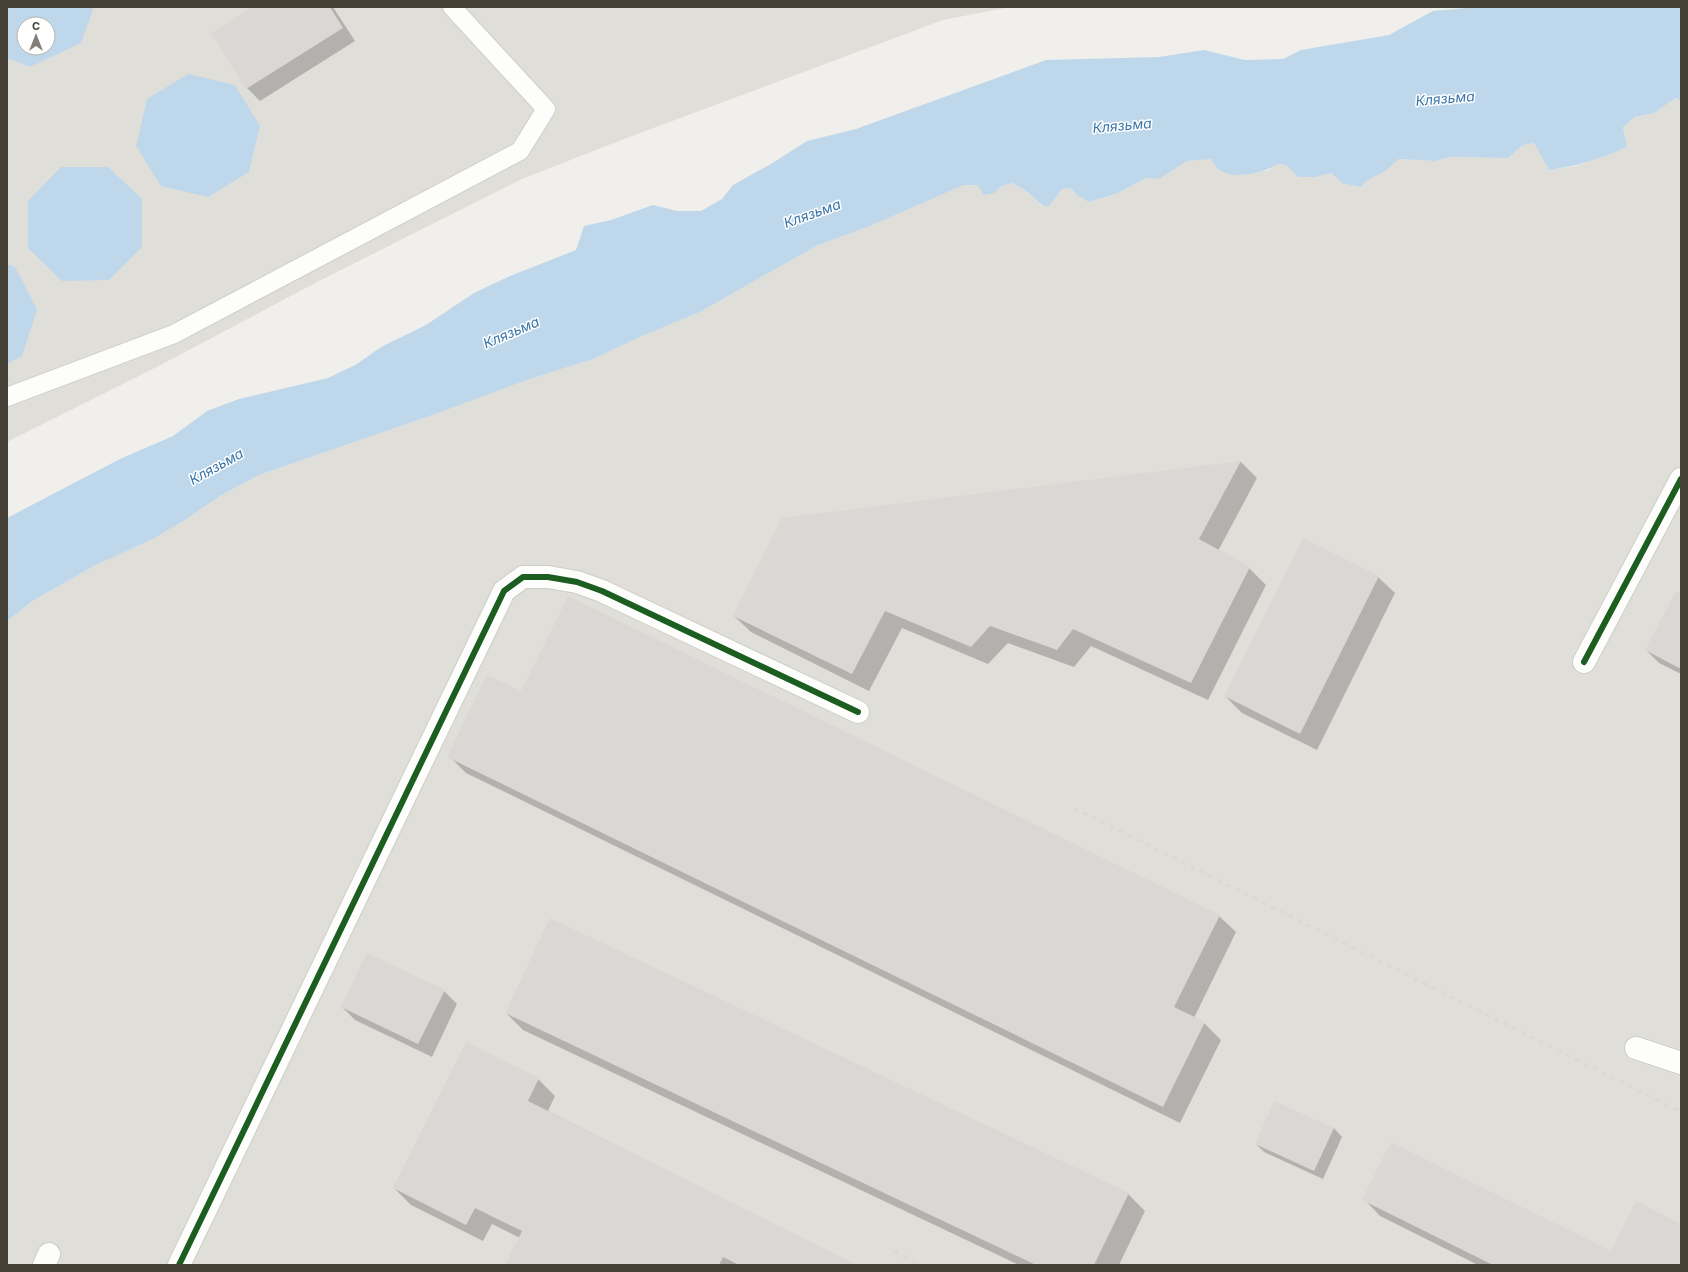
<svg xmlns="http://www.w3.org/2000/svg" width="1688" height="1272" font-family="Inter,sans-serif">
<rect width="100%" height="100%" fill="#f0efeb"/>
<!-- industrial -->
<g fill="#e0ded9" fill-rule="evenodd">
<path d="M 7,7 L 1010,7 L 943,20 L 624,139 L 522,179 L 319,281 L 151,370 L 7,442 ZM 24,24 L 48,24 L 48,48 L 24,48 Z"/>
<polygon points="1676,98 1681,101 1681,1265 7,1265 7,621 34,600 94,566 155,538 185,520 220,496 259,475 444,411 527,380 593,359 642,336 700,312 816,246 870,226 964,185 978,185 995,193 1000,187 1010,183 1019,186 1032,196 1041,205 1056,196 1062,189 1070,188 1078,196 1090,202 1116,194 1146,178 1159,179 1187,161 1202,159 1211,159 1218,169 1247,175 1269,170 1278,164 1286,165 1298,177 1316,177 1331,173 1342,183 1366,181 1384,172 1399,159 1435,161 1449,157 1508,158 1523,145 1534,143 1549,170 1576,166 1611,154 1627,147 1623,127 1635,117 1654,113"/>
</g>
<!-- water -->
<g fill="#bfd7ea" fill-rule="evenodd">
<path d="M 7,7 L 94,7 L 81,43 L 30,67 L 7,58 ZM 24,24 L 48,24 L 48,48 L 24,48 Z"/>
<path d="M 1480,7 L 1681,7 L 1681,101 L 1676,98 L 1654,113 L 1635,117 L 1623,127 L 1627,147 C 1602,159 1576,166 1549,170 L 1534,143 L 1523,145 L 1508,158 L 1449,157 L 1435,161 L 1399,159 L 1384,172 L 1366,181 L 1361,187 L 1342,183 L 1331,173 L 1316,177 L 1298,177 L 1286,165 L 1278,164 C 1264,173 1234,181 1218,169 C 1215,166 1213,162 1211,159 L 1187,161 L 1159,179 L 1146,178 L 1116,194 L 1089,202 L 1078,196 L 1070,188 L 1062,189 L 1048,207 C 1040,205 1037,200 1031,195 C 1025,190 1018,186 1011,183 L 1000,187 L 995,193 L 983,195 L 978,185 L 964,185 L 870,226 L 816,246 L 700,312 L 642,336 L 593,359 L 527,380 L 444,411 L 259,475 L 220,496 L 185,520 L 155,538 L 94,566 L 34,600 L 7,621 L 7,518 L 120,459 L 173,436 L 207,411 L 239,399 L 328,378 L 357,364 L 381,347 L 426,325 L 474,293 L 510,276 L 576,250 L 584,226 L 611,220 L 653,205 L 677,211 L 701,211 L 722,199 L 733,185 L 771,164 L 807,141 L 856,129 L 1046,60 L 1159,57 L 1204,50 L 1245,60 L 1283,59 L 1301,50 L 1389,35 L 1433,11 Z"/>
<polygon points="188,74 235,85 260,126 249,172 208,197 161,186 136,146 147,99"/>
<polygon points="61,167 108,167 142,199 142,247 109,280 62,281 28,248 28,201"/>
<polygon points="7,264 15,267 37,310 22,356 7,364"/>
</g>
<!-- shadow -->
<g fill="#0003">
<polygon points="254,7 333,7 355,41 260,101 247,88"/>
<polygon points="1241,462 1257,478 1218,551 1249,568 1266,585 1208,700 1091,646 1074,667 1008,643 988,664 902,628 869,691 751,632 734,616 783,519"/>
<polygon points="1378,577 1395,593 1317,750 1242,713 1225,696"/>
<polygon points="1681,595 1681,674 1659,663 1646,650"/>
<polygon points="522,693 1219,916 1236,932 1194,1018 1204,1023 1221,1040 1180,1123 466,773 449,756"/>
<polygon points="444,991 457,1004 432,1057 355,1020 342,1007"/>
<polygon points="506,1013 1128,1194 1145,1211 1119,1265 1019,1265 523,1030"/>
<polygon points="538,1079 555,1096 548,1111 854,1265 506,1265 520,1238 492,1224 483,1241 411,1205 394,1188"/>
<polygon points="1334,1128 1342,1137 1323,1179 1264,1152 1256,1144"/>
<polygon points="1364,1199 1611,1252 1681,1225 1681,1265 1478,1265 1380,1216"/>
</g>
<!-- building -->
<g fill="#d9d8d4">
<polygon points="252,7 330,7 343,28 246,89 211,33"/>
<polygon points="1241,461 1199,539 1250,567 1191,683 1073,629 1057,650 990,626 971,647 885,611 852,674 733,616 782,518"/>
<polygon points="1303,538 1379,576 1300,734 1224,696"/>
<polygon points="1676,591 1681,593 1681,669 1645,650"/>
<polygon points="568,596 1220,915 1174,1007 1205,1022 1163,1107 447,757 487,675 521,691"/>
<polygon points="550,918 1129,1193 1094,1265 1036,1265 505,1013"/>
<polygon points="367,953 445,990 418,1044 341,1007"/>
<polygon points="466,1042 539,1078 528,1101 857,1265 739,1265 723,1257 719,1265 505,1265 522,1231 475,1208 466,1225 393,1188"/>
<polygon points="1274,1101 1334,1128 1314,1171 1255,1144"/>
<polygon points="1391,1142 1611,1251 1636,1201 1681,1224 1681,1265 1493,1265 1362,1200"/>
</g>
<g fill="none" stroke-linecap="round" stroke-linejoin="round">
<!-- lane casing -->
<g stroke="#cecdc9" stroke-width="20">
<polyline id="lane" points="7,397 174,334 520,151 546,109 452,7"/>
</g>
<!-- street casing -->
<g stroke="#cecdc9" stroke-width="24">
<g id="street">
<polyline points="1584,662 1681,479"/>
<polyline points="1636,1048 1681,1063"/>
<polyline points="44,1265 49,1254"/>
<polyline points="179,1265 504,591 523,577 548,577 577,582 602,591 858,712"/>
</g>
</g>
<!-- lane -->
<use href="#lane" stroke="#fdfdfc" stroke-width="18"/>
<!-- street -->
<use href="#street" stroke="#fdfdfc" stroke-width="22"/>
<!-- rail -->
<g stroke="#d9d9d8" stroke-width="3" stroke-dasharray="5 5" stroke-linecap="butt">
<polyline points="1074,808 1681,1112"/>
<polyline points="894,1251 921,1265"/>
</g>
<!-- cycleway casing -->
<g stroke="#fff" stroke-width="8">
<g id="cycleway">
<polyline points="1584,662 1681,479"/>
<polyline points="179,1265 504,591 523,577 548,577 577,582 602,591 858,712"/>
</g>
</g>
<!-- cycleway -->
<use href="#cycleway" stroke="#1b5e20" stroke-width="6"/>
</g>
<g text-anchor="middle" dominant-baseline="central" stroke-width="3" stroke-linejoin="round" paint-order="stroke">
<!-- water labels -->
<g font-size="14" font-style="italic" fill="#3975a9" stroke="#fff">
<text transform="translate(1445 98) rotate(-5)">Клязьма</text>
<text transform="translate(1122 125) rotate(-5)">Клязьма</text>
<text transform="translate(812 213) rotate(-20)">Клязьма</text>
<text transform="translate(511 332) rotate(-23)">Клязьма</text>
<text transform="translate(216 466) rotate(-29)">Клязьма</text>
</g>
</g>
<!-- border -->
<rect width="1688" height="1272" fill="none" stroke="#454137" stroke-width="16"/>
<!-- north arrow -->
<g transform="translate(36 36)"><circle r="19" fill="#ffffff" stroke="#b5b3af"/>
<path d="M0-3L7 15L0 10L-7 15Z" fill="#817e76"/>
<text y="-6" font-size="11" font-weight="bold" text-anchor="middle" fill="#454137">С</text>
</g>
</svg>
